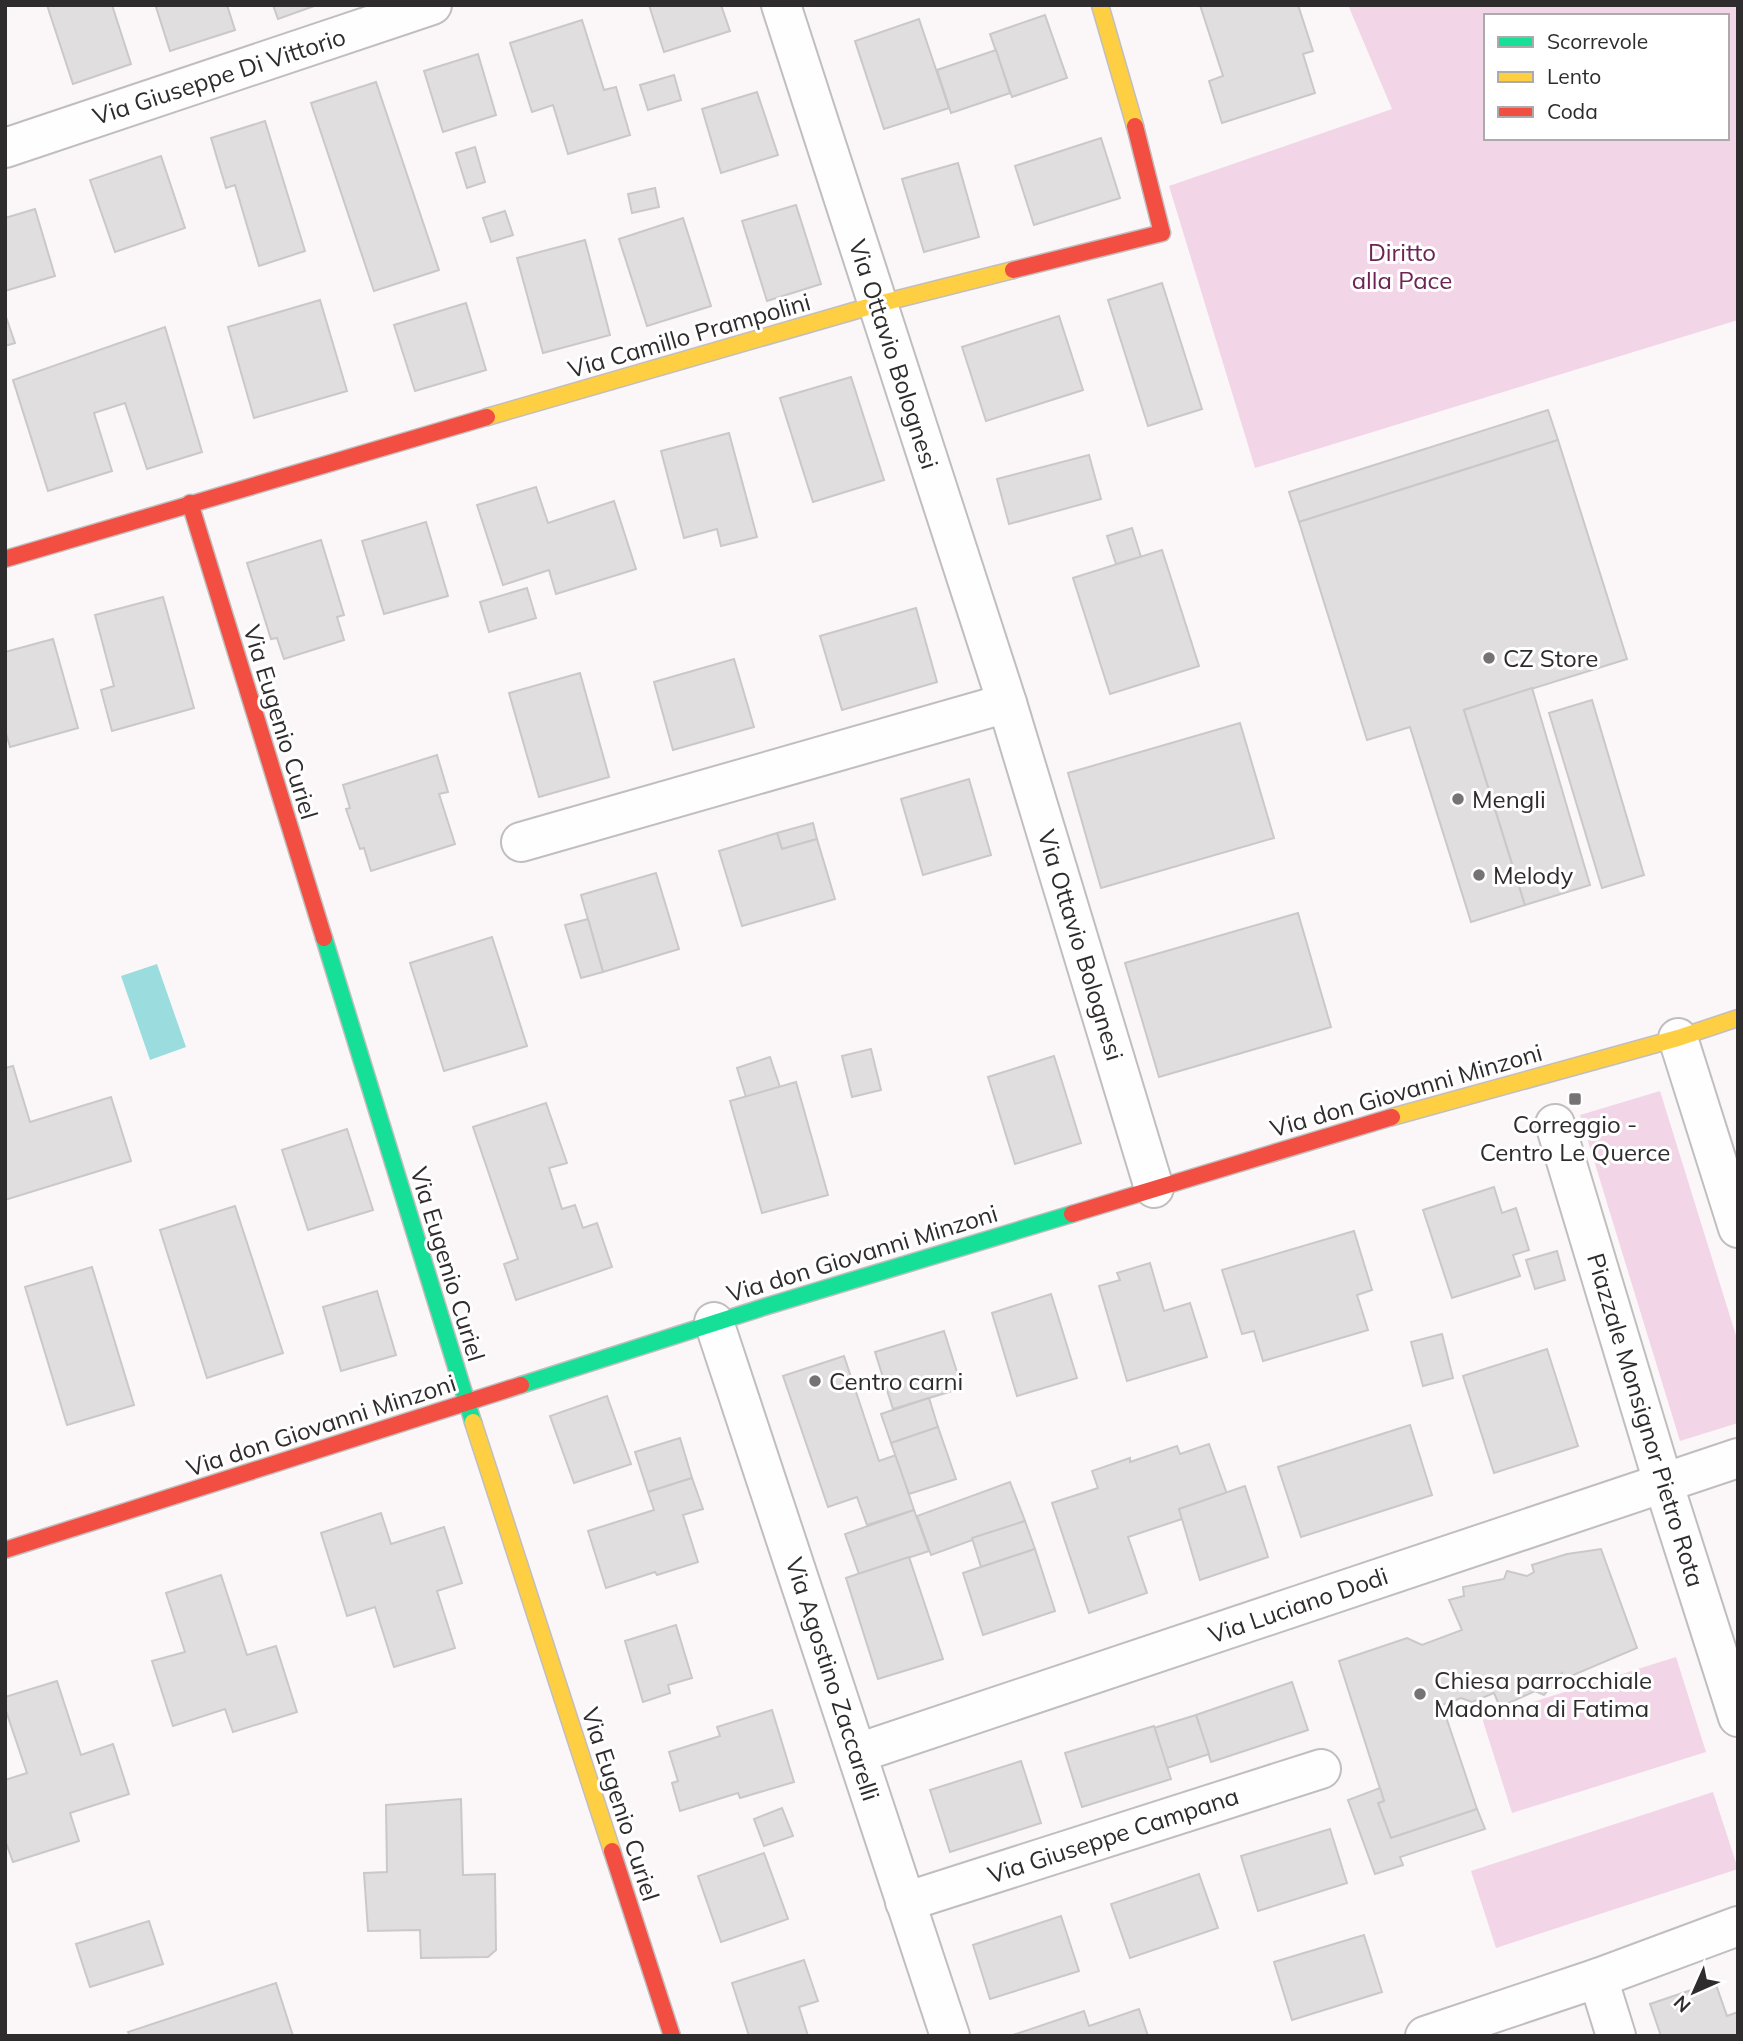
<svg xmlns="http://www.w3.org/2000/svg" width="1743" height="2041" font-family="Mulish,sans-serif">
<rect width="100%" height="100%" fill="#fbf7f9"/>
<!-- green -->
<g fill="#f2d5e6" fill-rule="evenodd">
<path d="M 1348,5 L 1738,5 L 1738,320 L 1255,468 L 1169,186 L 1392,109 ZM 1486,16 L 1727,16 L 1727,138 L 1486,138 Z"/>
<polygon points="1660,1091 1738,1342 1738,1423 1680,1441 1580,1115"/>
<polygon points="1676,1657 1706,1752 1512,1813 1482,1718"/>
<polygon points="1713,1792 1738,1869 1496,1948 1471,1871"/>
</g>
<!-- water -->
<polygon fill="#9bddde" points="157,964 186,1047 150,1060 121,976"/>
<!-- building -->
<g fill="#e1dedf" stroke="#cbc8c9" stroke-width="2">
<polygon points="47,5 112,5 131,64 73,84"/>
<polygon points="160,5 227,5 235,30 170,51 156,7"/>
<polygon points="273,5 317,5 278,19"/>
<polygon points="649,5 721,5 730,31 664,52"/>
<polygon points="1200,5 1298,5 1313,51 1303,54 1315,93 1222,123 1209,81 1223,76"/>
<polygon points="1045,15 1067,78 1012,97 990,34"/>
<polygon points="919,19 949,108 884,129 855,41"/>
<polygon points="582,20 604,90 616,87 630,135 568,154 553,105 532,112 510,43"/>
<polygon points="996,50 1010,93 951,113 937,70"/>
<polygon points="478,54 496,115 443,132 424,71"/>
<polygon points="674,75 681,100 648,110 640,85"/>
<polygon points="376,82 439,270 374,291 311,103"/>
<polygon points="757,92 778,155 721,173 702,109"/>
<polygon points="265,121 305,251 259,266 235,185 226,188 211,138"/>
<polygon points="1101,138 1120,198 1034,225 1015,166"/>
<polygon points="475,147 485,182 467,188 456,153"/>
<polygon points="161,156 185,228 115,252 90,180"/>
<polygon points="958,163 979,237 924,252 902,179"/>
<polygon points="655,188 659,207 632,213 628,194"/>
<polygon points="796,205 821,284 767,301 742,221"/>
<polygon points="35,209 55,276 5,291 5,218"/>
<polygon points="505,211 513,235 491,242 483,218"/>
<polygon points="683,218 711,306 647,326 619,239"/>
<polygon points="585,240 610,335 543,353 517,258"/>
<polygon points="1162,283 1202,409 1148,426 1108,300"/>
<polygon points="320,300 347,391 254,418 228,327"/>
<polygon points="466,303 486,370 415,391 394,325"/>
<polygon points="5,314 15,343 5,346"/>
<polygon points="1059,316 1083,390 986,421 962,347"/>
<polygon points="165,327 202,452 147,469 125,403 94,413 112,471 48,491 13,380"/>
<polygon points="851,377 884,480 813,502 780,398"/>
<polygon points="1548,410 1558,440 1299,522 1289,492"/>
<polygon points="729,433 757,537 721,546 717,529 684,538 661,451"/>
<polygon points="1558,440 1627,659 1464,710 1525,905 1471,922 1410,727 1367,740 1299,522"/>
<polygon points="1089,455 1101,499 1009,524 997,479"/>
<polygon points="536,487 548,523 614,501 636,569 556,594 549,570 503,585 477,505"/>
<polygon points="426,522 448,596 384,614 362,541"/>
<polygon points="1132,528 1141,557 1116,564 1107,536"/>
<polygon points="321,540 344,615 337,617 344,640 284,659 277,638 271,639 247,563"/>
<polygon points="1162,550 1199,666 1110,694 1073,578"/>
<polygon points="527,588 536,618 489,632 480,602"/>
<polygon points="163,597 194,708 112,731 101,690 114,686 95,615"/>
<polygon points="916,608 937,682 842,710 820,636"/>
<polygon points="53,639 78,728 10,747 5,730 5,652"/>
<polygon points="734,659 754,727 673,750 654,682"/>
<polygon points="580,673 609,777 539,797 509,693"/>
<polygon points="1532,688 1590,885 1525,905 1464,710"/>
<polygon points="1592,700 1644,875 1602,888 1549,713"/>
<polygon points="1240,723 1274,838 1101,888 1068,773"/>
<polygon points="437,755 448,792 439,794 455,844 371,871 364,848 360,849 346,809 350,808 343,785"/>
<polygon points="969,779 991,855 923,875 901,799"/>
<polygon points="813,823 817,839 782,849 777,833"/>
<polygon points="777,833 782,849 817,839 835,899 742,926 719,851"/>
<polygon points="656,873 679,949 603,972 581,895"/>
<polygon points="1298,913 1331,1027 1159,1077 1125,963"/>
<polygon points="588,919 603,972 581,978 565,925"/>
<polygon points="492,937 527,1046 444,1071 410,963"/>
<polygon points="871,1049 881,1090 852,1097 842,1056"/>
<polygon points="1054,1056 1081,1143 1015,1164 988,1077"/>
<polygon points="770,1057 780,1087 746,1097 737,1068"/>
<polygon points="13,1066 30,1122 111,1097 131,1161 5,1200 5,1068"/>
<polygon points="796,1082 828,1195 762,1213 730,1101"/>
<polygon points="546,1103 567,1163 549,1168 562,1209 575,1205 583,1228 597,1223 612,1267 516,1300 504,1264 518,1259 473,1127"/>
<polygon points="347,1129 373,1210 308,1230 282,1150"/>
<polygon points="1494,1187 1502,1213 1516,1208 1529,1250 1513,1255 1520,1276 1452,1298 1423,1210"/>
<polygon points="235,1206 283,1353 207,1378 160,1230"/>
<polygon points="1354,1231 1372,1290 1357,1295 1368,1330 1263,1361 1254,1331 1242,1334 1222,1270"/>
<polygon points="1557,1251 1565,1280 1535,1289 1526,1260"/>
<polygon points="1150,1263 1164,1311 1190,1303 1207,1357 1127,1381 1099,1286 1120,1280 1117,1273"/>
<polygon points="92,1267 134,1405 67,1425 25,1287"/>
<polygon points="377,1291 396,1355 341,1371 323,1307"/>
<polygon points="1051,1294 1077,1378 1017,1396 992,1313"/>
<polygon points="944,1331 962,1388 893,1409 875,1352"/>
<polygon points="1442,1334 1453,1378 1423,1386 1411,1342"/>
<polygon points="1547,1349 1578,1446 1494,1473 1463,1376"/>
<polygon points="844,1356 879,1461 896,1455 914,1510 867,1525 857,1497 828,1507 783,1376"/>
<polygon points="607,1396 631,1464 574,1483 550,1416"/>
<polygon points="929,1398 938,1427 891,1443 881,1414"/>
<polygon points="1410,1425 1432,1495 1301,1537 1278,1467"/>
<polygon points="938,1427 956,1479 909,1494 891,1443"/>
<polygon points="680,1438 692,1478 648,1492 635,1452"/>
<polygon points="1209,1444 1227,1494 1179,1509 1182,1519 1128,1537 1147,1593 1089,1613 1052,1503 1098,1488 1092,1471 1130,1458 1130,1462 1177,1446 1180,1454"/>
<polygon points="692,1478 703,1509 683,1515 698,1562 657,1575 655,1572 606,1588 588,1531 654,1510 648,1492"/>
<polygon points="1010,1482 1025,1521 931,1555 917,1516"/>
<polygon points="1245,1486 1268,1557 1200,1580 1179,1509"/>
<polygon points="914,1510 929,1551 859,1574 845,1534"/>
<polygon points="381,1513 391,1544 444,1527 462,1583 437,1591 455,1648 394,1667 375,1607 347,1616 321,1533"/>
<polygon points="1025,1521 1035,1549 981,1567 972,1538"/>
<polygon points="1035,1549 1055,1611 983,1635 963,1573"/>
<polygon points="1601,1549 1637,1648 1564,1679 1562,1673 1544,1695 1535,1691 1500,1707 1494,1693 1472,1702 1461,1698 1442,1705 1477,1809 1391,1838 1378,1803 1384,1801 1339,1661 1407,1638 1422,1645 1462,1630 1449,1600 1464,1596 1463,1587 1504,1579 1507,1571 1527,1576 1534,1572 1532,1565 1567,1554"/>
<polygon points="909,1557 943,1659 878,1679 846,1578"/>
<polygon points="221,1575 247,1655 276,1646 297,1712 233,1732 225,1709 173,1726 152,1661 185,1652 166,1593"/>
<polygon points="676,1625 692,1678 668,1685 670,1693 643,1702 625,1641"/>
<polygon points="57,1681 81,1755 113,1744 129,1794 70,1813 79,1841 13,1862 5,1840 5,1780 27,1773 5,1708 5,1697"/>
<polygon points="1292,1682 1308,1730 1211,1762 1196,1715"/>
<polygon points="772,1710 794,1782 740,1798 738,1793 680,1811 672,1783 678,1781 669,1752 720,1736 717,1727"/>
<polygon points="1196,1715 1209,1754 1167,1768 1154,1728"/>
<polygon points="1154,1726 1171,1779 1082,1807 1065,1753"/>
<polygon points="1021,1761 1041,1823 950,1852 930,1790"/>
<polygon points="1380,1788 1384,1801 1378,1803 1391,1838 1477,1809 1485,1829 1400,1857 1403,1865 1375,1874 1348,1800"/>
<polygon points="461,1799 463,1875 495,1874 496,1950 488,1957 421,1958 420,1930 368,1931 364,1873 387,1872 386,1805"/>
<polygon points="782,1808 793,1836 764,1846 754,1819"/>
<polygon points="1330,1829 1347,1883 1258,1911 1241,1856"/>
<polygon points="764,1853 788,1919 721,1942 698,1876"/>
<polygon points="1199,1874 1218,1928 1130,1958 1111,1904"/>
<polygon points="1061,1916 1079,1971 990,1999 973,1945"/>
<polygon points="149,1921 163,1964 90,1987 76,1944"/>
<polygon points="1364,1935 1382,1992 1292,2020 1274,1962"/>
<polygon points="804,1960 818,2001 799,2007 808,2036 749,2036 732,1983"/>
<polygon points="1715,1982 1727,2016 1738,2012 1738,2036 1661,2036 1650,2004"/>
<polygon points="276,1983 293,2036 130,2036 128,2032"/>
<polygon points="1139,2009 1148,2036 1010,2036 1084,2011 1089,2026"/>
</g>
<g fill="none" stroke-linecap="round" stroke-linejoin="round">
<!-- street casing -->
<g stroke="#c1bebf" stroke-width="42">
<g id="street">
<polyline points="781,5 1007,703 1154,1188"/>
<polyline points="5,148 432,5"/>
<polyline points="521,842 1007,703"/>
<polyline points="1678,1038 1738,1228"/>
<polyline points="1555,1124 1663,1482 1738,1717"/>
<polyline points="714,1322 950,2036"/>
<polyline points="858,1753 1738,1458"/>
<polyline points="905,1902 1321,1769"/>
<polyline points="1598,1978 1616,2036"/>
<polyline points="1425,2036 1598,1978 1738,1926"/>
</g>
</g>
<!-- fast casing -->
<g stroke="#c1bebf" stroke-width="19">
<g id="fast">
<polyline points="324,938 473,1422"/>
<polyline points="521,1385 764,1307 1072,1214"/>
</g>
</g>
<!-- slow casing -->
<g stroke="#c1bebf" stroke-width="19">
<g id="slow">
<polyline points="1100,5 1135,126"/>
<polyline points="487,417 878,304 1013,270"/>
<polyline points="1392,1117 1678,1038 1738,1018"/>
<polyline points="473,1422 612,1851"/>
</g>
</g>
<!-- jam casing -->
<g stroke="#c1bebf" stroke-width="19">
<g id="jam">
<polyline points="1013,270 1162,233 1135,126"/>
<polyline points="190,503 324,938"/>
<polyline points="5,559 487,417"/>
<polyline points="1072,1214 1392,1117"/>
<polyline points="5,1550 521,1385"/>
<polyline points="612,1851 672,2036"/>
</g>
</g>
<!-- street -->
<use href="#street" stroke="#fefefe" stroke-width="38"/>
<!-- fast -->
<use href="#fast" stroke="#16e098" stroke-width="16"/>
<!-- slow -->
<use href="#slow" stroke="#ffcf43" stroke-width="16"/>
<!-- jam -->
<use href="#jam" stroke="#f24e42" stroke-width="16"/>
</g>
<!-- markers -->
<g fill="#767375" stroke="#fff" stroke-width="2.5">
<circle cx="1489" cy="658" r="7"/>
<circle cx="1458" cy="799" r="7"/>
<circle cx="1479" cy="875" r="7"/>
<rect x="1568" y="1092" width="14" height="14" rx="3.5"/>
<circle cx="815" cy="1381" r="7"/>
<circle cx="1420" cy="1694" r="7"/>
</g>
<g text-anchor="middle" dominant-baseline="central" stroke-width="6" stroke-linejoin="round" paint-order="stroke">
<!-- street labels -->
<g font-size="24" fill="#2f2c2e" stroke="#fff">
<text transform="translate(219 76) rotate(-18)">Via Giuseppe Di Vittorio</text>
<text transform="translate(689 335) rotate(-16)">Via Camillo Prampolini</text>
<text transform="translate(894 354) rotate(72)">Via Ottavio Bolognesi</text>
<text transform="translate(281 722) rotate(73)">Via Eugenio Curiel</text>
<text transform="translate(1081 945) rotate(73)">Via Ottavio Bolognesi</text>
<text transform="translate(1406 1090) rotate(-16)">Via don Giovanni Minzoni</text>
<text transform="translate(862 1253) rotate(-17)">Via don Giovanni Minzoni</text>
<text transform="translate(448 1264) rotate(73)">Via Eugenio Curiel</text>
<text transform="translate(1646 1420) rotate(73)">Piazzale Monsignor Pietro Rota</text>
<text transform="translate(321 1425) rotate(-18)">Via don Giovanni Minzoni</text>
<text transform="translate(1298 1605) rotate(-19)">Via Luciano Dodi</text>
<text transform="translate(833 1679) rotate(72)">Via Agostino Zaccarelli</text>
<text transform="translate(621 1804) rotate(72)">Via Eugenio Curiel</text>
<text transform="translate(1113 1835) rotate(-18)">Via Giuseppe Campana</text>
</g>
<!-- park labels -->
<g font-size="24" fill="#6d2354" stroke="#fff">
<text x="1402" y="252">Diritto<tspan x="1402" dy="28">alla Pace</tspan></text>
</g>
<!-- poi labels -->
<g font-size="24" fill="#2f2c2e" stroke="#fff" text-anchor="start">
<text x="1503" y="658">CZ Store</text>
<text x="1472" y="799">Mengli</text>
<text x="1493" y="875">Melody</text>
<text x="1575" y="1124" text-anchor="middle">Correggio -<tspan x="1575" dy="28">Centro Le Querce</tspan></text>
<text x="829" y="1381">Centro carni</text>
<text x="1434" y="1680">Chiesa parrocchiale<tspan x="1434" dy="28">Madonna di Fatima</tspan></text>
</g>
</g>
<!-- border -->
<rect width="1743" height="2041" fill="none" stroke="#2f2c2e" stroke-width="14"/>
<!-- legend -->
<rect x="1484" y="14" width="245" height="126" fill="#ffffff" stroke="#acabab" stroke-width="2"/>
<rect x="1498" y="37" width="35" height="10" fill="#16e098" stroke="#acabab" stroke-width="2"/>
<text x="1547" y="49" font-size="21" fill="#2f2c2e">Scorrevole</text>
<rect x="1498" y="72" width="35" height="10" fill="#ffcf43" stroke="#acabab" stroke-width="2"/>
<text x="1547" y="84" font-size="21" fill="#2f2c2e">Lento</text>
<rect x="1498" y="107" width="35" height="10" fill="#f24e42" stroke="#acabab" stroke-width="2"/>
<text x="1547" y="119" font-size="21" fill="#2f2c2e">Coda</text>
<!-- north arrow -->
<g transform="translate(1694 1992) rotate(225)" stroke="#ffffff" stroke-width="5" paint-order="stroke">
<path d="M0-5L12 26L0 18L-12 26Z" fill="#2f2c2e"/>
<text y="-10" font-size="19" font-weight="bold" text-anchor="middle" fill="#2f2c2e">N</text>
</g>
</svg>
